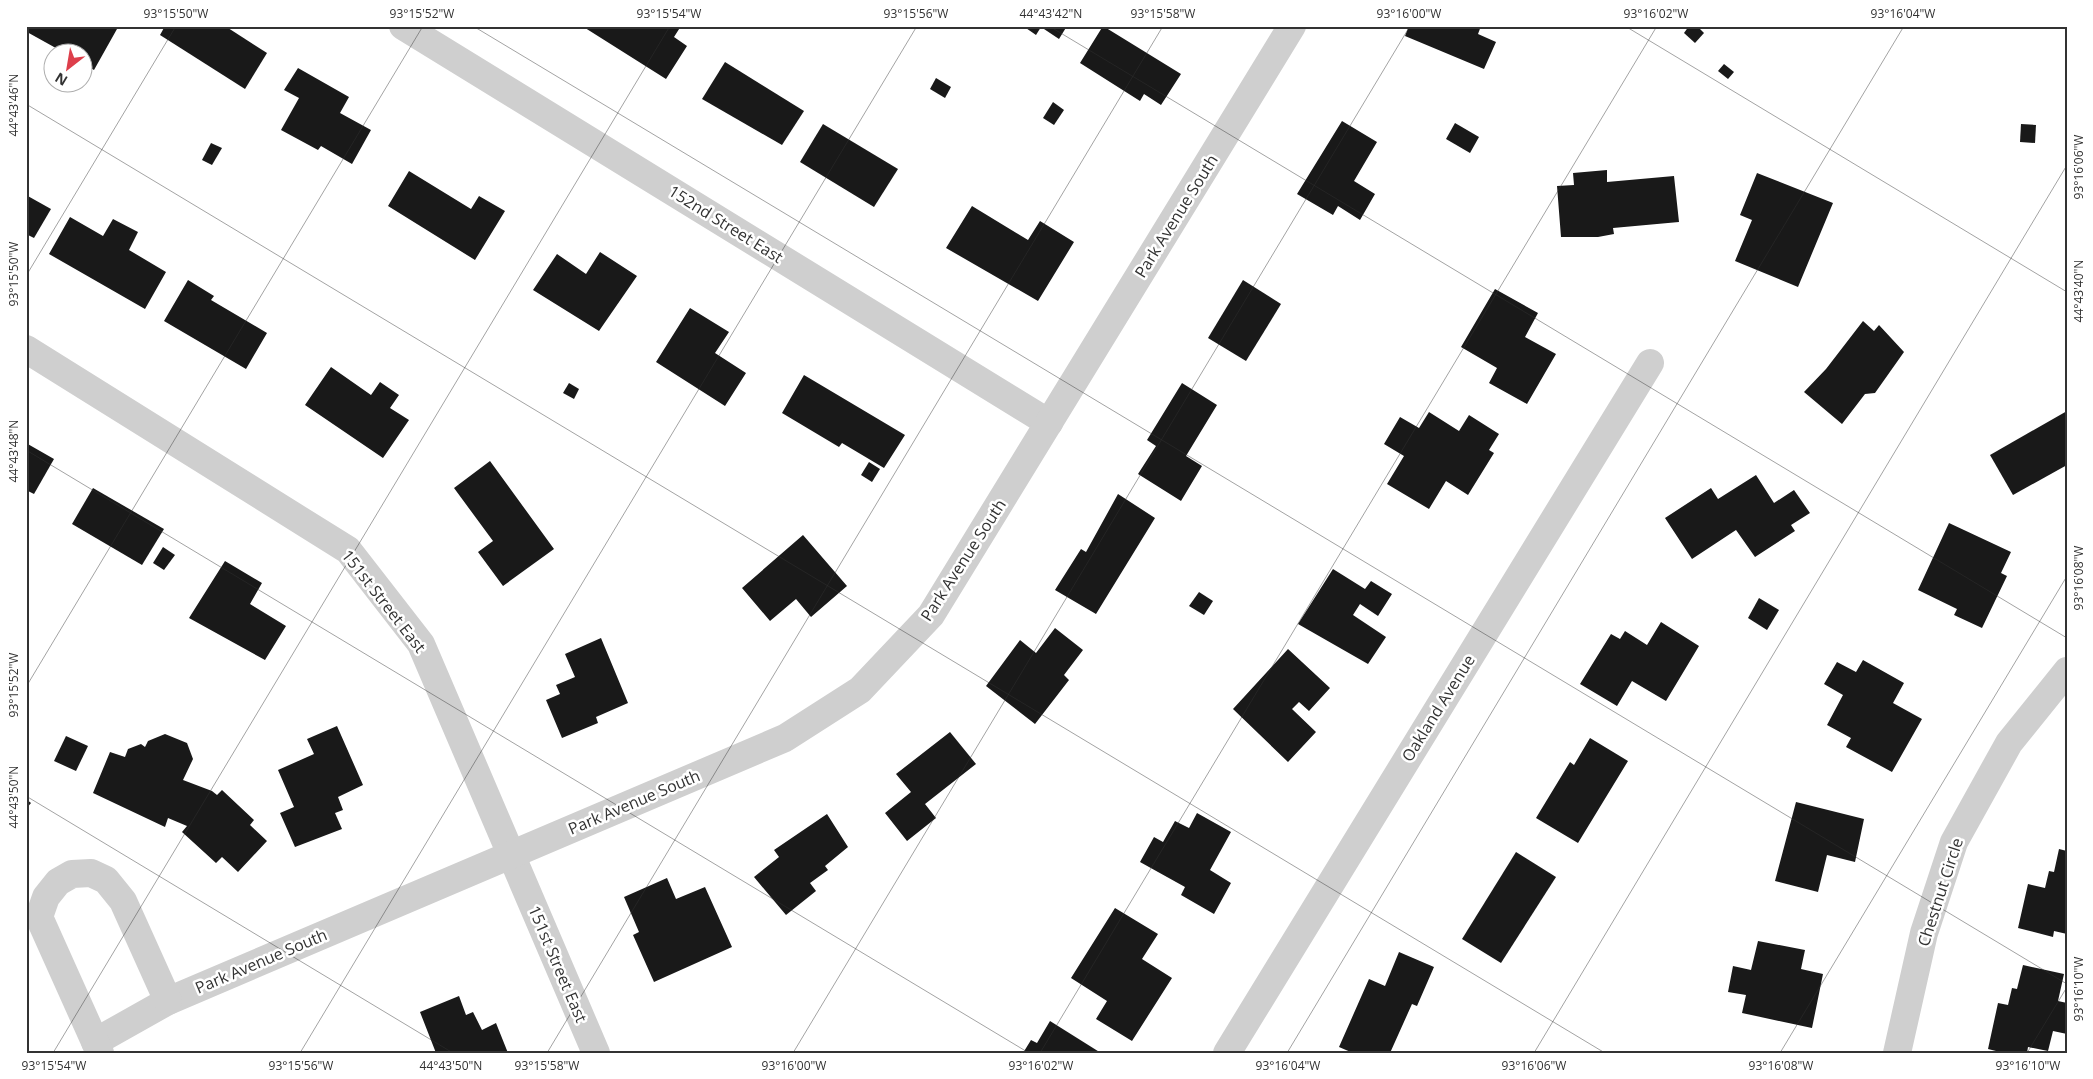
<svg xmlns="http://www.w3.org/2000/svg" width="2093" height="1079" font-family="'Open Sans',sans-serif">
<rect width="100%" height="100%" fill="#fff"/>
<!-- building -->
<g fill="#191919">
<polygon points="30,26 112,26 117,29 94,70 82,63 82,52 63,52 27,32"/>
<polygon points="165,26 225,26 267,53 245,89 160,35"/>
<polygon points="582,26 681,26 674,37 687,46 666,79"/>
<polygon points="1023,26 1067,26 1059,39 1041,27 1036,35"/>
<polygon points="1103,26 1181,74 1161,105 1144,94 1140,101 1080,63"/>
<polygon points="1409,26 1481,26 1478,34 1496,42 1484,69 1405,36"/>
<polygon points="1689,26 1697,26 1704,33 1695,43 1684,33"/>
<polygon points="725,62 804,111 782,145 702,99"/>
<polygon points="1724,64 1734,72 1728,79 1718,71"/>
<polygon points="298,68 349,97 340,113 371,130 352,164 321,146 318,150 281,130 299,98 284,90"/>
<polygon points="936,78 951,87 945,98 930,89"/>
<polygon points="1053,102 1064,110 1054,125 1043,118"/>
<polygon points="1342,121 1377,142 1354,181 1375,194 1360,220 1338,206 1333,215 1297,194"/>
<polygon points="1455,123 1479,137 1470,153 1446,139"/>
<polygon points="823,124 898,169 874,207 800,162"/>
<polygon points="2021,124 2036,125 2035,143 2020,142"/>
<polygon points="211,143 222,148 212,165 202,160"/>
<polygon points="1607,170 1607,182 1674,176 1679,222 1613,228 1614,234 1598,237 1561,237 1557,186 1574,185 1573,173"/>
<polygon points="409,171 471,209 479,196 505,211 475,260 388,206"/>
<polygon points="1757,173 1833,203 1798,287 1735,261 1752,220 1740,215"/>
<polygon points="26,195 51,209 34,238 26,234"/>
<polygon points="972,206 1028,240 1040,221 1074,242 1038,301 946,248"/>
<polygon points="70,217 103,236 113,219 138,232 129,250 166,272 145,309 49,254"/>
<polygon points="600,252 637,276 599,331 533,290 557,254 586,274"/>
<polygon points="188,280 214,296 211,300 267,333 246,369 164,321"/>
<polygon points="1243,280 1281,304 1246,361 1208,338"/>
<polygon points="1495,289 1538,313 1525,337 1556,354 1527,404 1489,383 1497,368 1461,347"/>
<polygon points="690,308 729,332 715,353 746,373 725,406 656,362"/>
<polygon points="1863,321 1874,331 1879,325 1904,352 1875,393 1865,394 1842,424 1804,392 1826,369"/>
<polygon points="331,367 371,395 380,382 399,395 390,408 409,420 383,458 305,405"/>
<polygon points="804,375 905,435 884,468 842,443 839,447 782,413"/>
<polygon points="569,383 579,389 574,399 563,393"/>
<polygon points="1182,383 1217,405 1186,456 1202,466 1181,501 1138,474 1156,446 1147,440"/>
<polygon points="2067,411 2067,465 2013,495 1990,455"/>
<polygon points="1429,412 1459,431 1469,415 1499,434 1489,450 1494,453 1468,495 1446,481 1429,509 1387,484 1404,456 1384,444 1400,417 1419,428"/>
<polygon points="26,443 54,459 34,494 26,490"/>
<polygon points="490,461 554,549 503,586 478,552 493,541 454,488"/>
<polygon points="869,462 880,469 872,482 861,475"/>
<polygon points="1756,475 1774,503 1794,490 1810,513 1791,525 1795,531 1755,557 1736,530 1692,559 1665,518 1711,488 1718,499"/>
<polygon points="93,488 164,529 142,565 72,524"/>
<polygon points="1118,494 1155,518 1096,614 1055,590 1081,549 1086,552"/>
<polygon points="1949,523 2011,552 2001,573 2007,576 1982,628 1954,615 1957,609 1918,590"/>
<polygon points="803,535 847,586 811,617 796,599 770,621 742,588"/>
<polygon points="163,547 175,555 164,570 153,563"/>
<polygon points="225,561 262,583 250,604 286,626 265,660 189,618"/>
<polygon points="1333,569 1365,589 1371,581 1392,594 1378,616 1360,604 1353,615 1386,637 1368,664 1298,624"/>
<polygon points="1199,592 1213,601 1204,615 1189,606"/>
<polygon points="1759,598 1779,610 1767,630 1748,618"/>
<polygon points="1661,622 1699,646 1666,701 1632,681 1617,706 1580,684 1611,634 1620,639 1625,631 1647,645"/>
<polygon points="1055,628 1083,650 1064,675 1069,680 1035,724 986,686 1020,640 1036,653"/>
<polygon points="601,638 628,703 596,717 598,723 562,738 546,700 560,694 556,685 575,677 565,654"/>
<polygon points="1288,649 1330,688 1309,711 1299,702 1292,709 1316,732 1288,762 1233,709"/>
<polygon points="1863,660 1904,683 1893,703 1922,719 1892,772 1846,747 1851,738 1827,725 1843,695 1824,684 1837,662 1856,672"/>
<polygon points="337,726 363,785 338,797 343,810 335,813 342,829 295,847 280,813 294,807 278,770 314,754 307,739"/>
<polygon points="950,732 976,764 925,804 936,818 907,841 885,813 911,792 896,774"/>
<polygon points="165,734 187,743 193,759 183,780 212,791 217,795 222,790 254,820 250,825 267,841 238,872 222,857 216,863 182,832 187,826 168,818 165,827 93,793 110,752 125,757 128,749 141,744 145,747 148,741"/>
<polygon points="66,736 88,746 76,771 54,761"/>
<polygon points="1590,738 1628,761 1578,843 1536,818 1570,762 1574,765"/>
<polygon points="26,799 31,803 26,809"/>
<polygon points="1796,802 1864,819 1855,862 1827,855 1818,892 1775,881"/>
<polygon points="1197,813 1231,832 1210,870 1231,883 1214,914 1181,895 1185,887 1140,862 1154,837 1163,842 1175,821 1189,828"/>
<polygon points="827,814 848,847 825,866 828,870 810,883 816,891 786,915 754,877 779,857 774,850"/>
<polygon points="2059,849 2067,851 2067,934 2054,931 2053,937 2018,928 2028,884 2045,888 2049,871 2054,872"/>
<polygon points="1516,852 1556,877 1501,963 1462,939"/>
<polygon points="667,878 676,899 705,887 732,947 654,982 633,935 639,932 624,897"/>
<polygon points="1115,908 1158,934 1142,959 1172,978 1132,1041 1096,1019 1107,1001 1071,978"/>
<polygon points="1758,941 1805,950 1801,969 1823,974 1812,1028 1742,1013 1746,995 1728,992 1733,966 1751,970"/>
<polygon points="1399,952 1434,967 1417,1006 1412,1004 1390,1053 1353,1053 1339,1047 1369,979 1385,986"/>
<polygon points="2023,965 2064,974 2058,1001 2067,1003 2067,1034 2053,1031 2048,1051 2028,1047 2027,1053 2004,1053 1988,1049 1998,1003 2008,1005 2012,988 2017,989"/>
<polygon points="459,996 466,1015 473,1012 482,1030 496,1023 508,1053 436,1053 420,1012"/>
<polygon points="1050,1021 1101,1053 1023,1053 1031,1040 1037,1043"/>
</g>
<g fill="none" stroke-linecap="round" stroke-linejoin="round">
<!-- street -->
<g stroke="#cfcfcf" stroke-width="28">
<polyline points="403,26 1049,423"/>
<polyline points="26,349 348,550 421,644 596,1053"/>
<polyline points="95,1042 168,1001 785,738 860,690 931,615 1292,26"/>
<polyline points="100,1053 39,917 46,897 58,882 72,874 91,873 106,880 123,901 168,1001"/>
<polyline points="1227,1053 1650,363"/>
<polyline points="1897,1053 1924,933 1954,842 2009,743 2067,671"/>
</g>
</g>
<!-- ticks -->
<path fill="none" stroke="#323232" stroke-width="1" stroke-opacity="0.45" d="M 473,26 L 2067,984M 1049,26 L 2067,638M 1625,26 L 2067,292M 26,104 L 1605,1053M 26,276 L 176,26M 26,450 L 1029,1053M 26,687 L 423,26M 26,796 L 453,1053M 53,1053 L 670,26M 300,1053 L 917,26M 547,1053 L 1163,26M 793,1053 L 1410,26M 1040,1053 L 1657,26M 1287,1053 L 1904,26M 1534,1053 L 2067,165M 1780,1053 L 2067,576M 2027,1053 L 2067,987"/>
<g text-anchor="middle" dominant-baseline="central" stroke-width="5" stroke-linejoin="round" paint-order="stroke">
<!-- street labels -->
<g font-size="16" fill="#323232" stroke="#fff">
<text transform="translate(1176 216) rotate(-58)">Park Avenue South</text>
<text transform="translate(726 224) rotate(32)">152nd Street East</text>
<text transform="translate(963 560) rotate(-57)">Park Avenue South</text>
<text transform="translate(384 601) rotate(52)">151st Street East</text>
<text transform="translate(1438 708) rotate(-58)">Oakland Avenue</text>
<text transform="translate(634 802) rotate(-23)">Park Avenue South</text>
<text transform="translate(1940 892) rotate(-72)">Chestnut Circle</text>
<text transform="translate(261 961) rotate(-23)">Park Avenue South</text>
<text transform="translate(558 964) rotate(67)">151st Street East</text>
</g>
</g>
<!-- border -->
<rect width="2093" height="1079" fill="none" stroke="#ffffff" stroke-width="55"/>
<!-- north arrow -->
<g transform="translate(68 68) rotate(211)"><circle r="24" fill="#ffffff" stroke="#adadad"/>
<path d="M0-4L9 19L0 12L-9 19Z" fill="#dd3f4b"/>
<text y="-8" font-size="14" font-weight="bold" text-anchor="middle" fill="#323232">N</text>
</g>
<rect x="28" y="28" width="2038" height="1024" fill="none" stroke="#323232" stroke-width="2"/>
<g font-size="12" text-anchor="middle" fill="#323232">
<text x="176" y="18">93°15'50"W</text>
<text x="422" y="18">93°15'52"W</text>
<text x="669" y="18">93°15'54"W</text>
<text x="916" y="18">93°15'56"W</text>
<text x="1051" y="18">44°43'42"N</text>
<text x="1163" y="18">93°15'58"W</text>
<text x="1409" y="18">93°16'00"W</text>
<text x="1656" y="18">93°16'02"W</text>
<text x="1903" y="18">93°16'04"W</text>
<text transform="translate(14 105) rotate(-90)" y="4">44°43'46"N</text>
<text transform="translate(2079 167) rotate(-90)" y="4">93°16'06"W</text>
<text transform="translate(14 274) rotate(-90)" y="4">93°15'50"W</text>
<text transform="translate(2079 291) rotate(-90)" y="4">44°43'40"N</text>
<text transform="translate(14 451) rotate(-90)" y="4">44°43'48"N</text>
<text transform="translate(2079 578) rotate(-90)" y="4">93°16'08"W</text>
<text transform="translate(14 685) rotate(-90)" y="4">93°15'52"W</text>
<text transform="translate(14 797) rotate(-90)" y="4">44°43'50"N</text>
<text transform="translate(2079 989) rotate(-90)" y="4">93°16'10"W</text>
<text x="54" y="1070">93°15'54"W</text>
<text x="301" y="1070">93°15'56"W</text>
<text x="451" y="1070">44°43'50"N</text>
<text x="547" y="1070">93°15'58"W</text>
<text x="794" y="1070">93°16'00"W</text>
<text x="1041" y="1070">93°16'02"W</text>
<text x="1288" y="1070">93°16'04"W</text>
<text x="1534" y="1070">93°16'06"W</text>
<text x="1781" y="1070">93°16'08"W</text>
<text x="2028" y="1070">93°16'10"W</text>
</g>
</svg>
